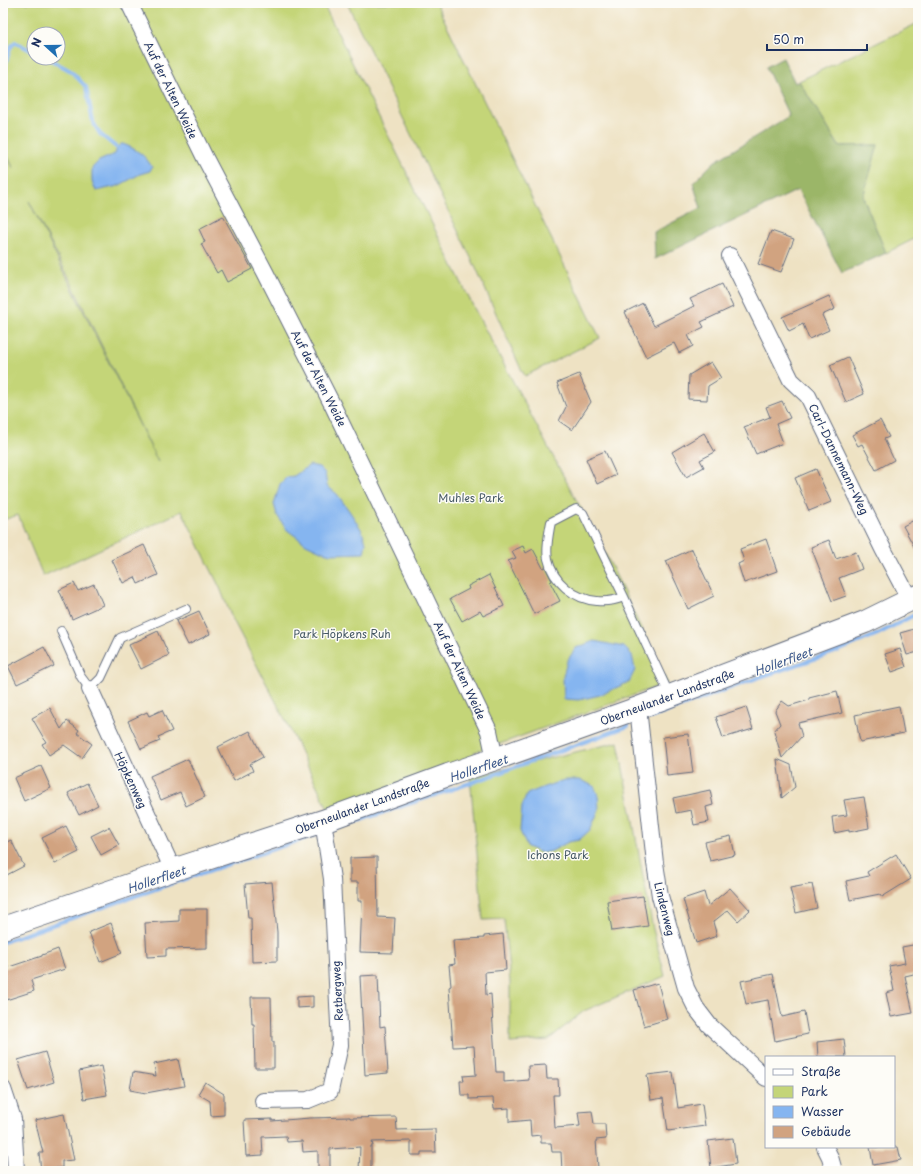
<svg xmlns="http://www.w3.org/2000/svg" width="921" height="1174" font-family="'Playpen Sans',sans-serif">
<rect width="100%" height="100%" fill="#fdfcf7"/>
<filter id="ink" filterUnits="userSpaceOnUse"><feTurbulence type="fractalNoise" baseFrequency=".025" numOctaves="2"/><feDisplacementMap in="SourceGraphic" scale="8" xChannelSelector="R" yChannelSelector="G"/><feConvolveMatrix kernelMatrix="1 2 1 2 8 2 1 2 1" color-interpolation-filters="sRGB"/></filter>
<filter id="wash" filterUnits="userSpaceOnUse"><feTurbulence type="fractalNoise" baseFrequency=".012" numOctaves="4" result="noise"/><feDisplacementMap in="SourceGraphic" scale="16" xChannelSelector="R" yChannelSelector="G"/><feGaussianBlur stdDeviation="0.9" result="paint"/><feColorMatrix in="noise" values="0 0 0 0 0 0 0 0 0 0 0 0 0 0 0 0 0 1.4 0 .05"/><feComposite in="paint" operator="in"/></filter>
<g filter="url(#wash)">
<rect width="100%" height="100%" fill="#eee2c3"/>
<!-- green -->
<g fill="#c4d578" stroke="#70826b" fill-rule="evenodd">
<path d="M 3,3 L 323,3 L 374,107 L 478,316 L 610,563 L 667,683 L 497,745 L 474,752 L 476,758 L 329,811 L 286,721 L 232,618 L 220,588 L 182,511 L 43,576 L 18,515 L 3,520 L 3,149 L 14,169 L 3,147 ZM 34,34 L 58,34 L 58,58 L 34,58 ZM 29,201 L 68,276 L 158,462 Z"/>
<polygon points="347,3 436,3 600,338 525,376 520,367 474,264"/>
<polygon points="918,23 918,237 886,253 863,197 878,145 839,146 799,81"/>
<polygon points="618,742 653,929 665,976 584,1011 548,1040 510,1043 510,982 504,919 483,920 470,777"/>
</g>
<!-- forest -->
<polygon fill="#9bb668" stroke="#5b7263" points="783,58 795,83 799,81 839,146 878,145 863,197 886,253 842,273 798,190 655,259 654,232 701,208 693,183 714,162 789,116 766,67"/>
<!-- water -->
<g fill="#85b5f0" stroke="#5072a7">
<path d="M 121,144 L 123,144 C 136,149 145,155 152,167 L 150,171 L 140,174 L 118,186 L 96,191 L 92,181 L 92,168 L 99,161 L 115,154 L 117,148 Z"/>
<polygon points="310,465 319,467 325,473 327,486 337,494 350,512 361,529 366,542 364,553 331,554 323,552 306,544 286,529 277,515 274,504 280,484 287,477 294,476"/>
<polygon points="594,641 624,647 632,655 635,670 629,682 600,695 579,700 564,699 563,677 567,661 576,648"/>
<polygon points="564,780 580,780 594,786 598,795 599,810 590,830 579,840 568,842 552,851 542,853 527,847 520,831 522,806 527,794 544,787"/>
</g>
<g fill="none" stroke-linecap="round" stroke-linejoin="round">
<!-- stream -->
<g stroke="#85b5f0" stroke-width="4">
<polyline points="47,58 71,71 86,87 93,122 100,134 117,148"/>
<polyline points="3,73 10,48 15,42 34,52"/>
<polyline points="650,718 760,677 838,651 878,634 918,613"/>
<polyline points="334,829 488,777 628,726"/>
<polyline points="3,942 161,887 315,835"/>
</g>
</g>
<g id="blocks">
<!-- building -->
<g fill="#d1a380">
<polygon points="223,216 252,269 227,282 221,270 217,273 201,244 205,242 199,229"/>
<polygon points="771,231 794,239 781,272 758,264"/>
<polygon points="722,284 733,307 701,322 704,327 688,335 693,346 679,353 674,343 646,357 625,312 643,303 654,326 694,306 690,299"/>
<polygon points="829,296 835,309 822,315 829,330 809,339 803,324 789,331 782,317"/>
<polygon points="848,357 864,394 846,402 830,365"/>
<polygon points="711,362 721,378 708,386 707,400 688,399 689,375"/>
<polygon points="579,374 591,402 572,430 559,421 566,407 557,383"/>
<polygon points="782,401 790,418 776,424 783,443 756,454 744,427 770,417 766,407"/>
<polygon points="880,420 889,437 884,439 894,460 876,470 862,444 858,446 852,435"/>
<polygon points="704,433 715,452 700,460 704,467 686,477 672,452"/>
<polygon points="605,451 616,475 597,484 586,459"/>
<polygon points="816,469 831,502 809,511 795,478"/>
<polygon points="918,518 918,554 903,526"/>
<polygon points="766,539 777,571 744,583 738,564 744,561 740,549"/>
<polygon points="829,540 836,559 856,552 862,569 839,578 846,596 832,601 811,547"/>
<polygon points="144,545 158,575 138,584 135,577 123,583 112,560"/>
<polygon points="523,546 526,553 533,549 543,568 545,567 552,581 550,582 560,601 534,614 508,561 516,558 512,551"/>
<polygon points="692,549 714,596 688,609 666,561"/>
<polygon points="489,575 504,606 483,616 480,611 462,621 450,599 469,589 468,586"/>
<polygon points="74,583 78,591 94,584 103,605 72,619 59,590"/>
<polygon points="199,611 210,634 188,645 176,621"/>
<polygon points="918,628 918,652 907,655 900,633"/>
<polygon points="158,631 169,655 141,669 129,645"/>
<polygon points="44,647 54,666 17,684 8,666"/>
<polygon points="900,649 906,667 892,672 885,654"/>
<polygon points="837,691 842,713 798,723 802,736 782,758 774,731 780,724 775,711 782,701 789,706 809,700 809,698"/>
<polygon points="899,706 904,733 860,742 855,715"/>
<polygon points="746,707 753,729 723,738 716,717"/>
<polygon points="50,708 61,729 67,721 79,730 77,733 92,744 82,758 64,745 49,755 42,744 46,742 32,718"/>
<polygon points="162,710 172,731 158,737 160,741 141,749 128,721 147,712 149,716"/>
<polygon points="250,731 263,757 250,764 253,771 234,781 218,747"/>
<polygon points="688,734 693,773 667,776 663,737"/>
<polygon points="188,759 205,797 186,806 180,792 161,800 150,776"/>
<polygon points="777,759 791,765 795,787 782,798"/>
<polygon points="41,766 51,788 24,801 14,778"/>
<polygon points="87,783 98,805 79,815 68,793"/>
<polygon points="710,790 713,805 706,807 709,822 694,825 691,810 676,813 673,798"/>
<polygon points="864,797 869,828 849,832 849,830 834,833 832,817 847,815 844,800"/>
<polygon points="66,826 79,852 55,864 42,838"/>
<polygon points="109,827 119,845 101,855 91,836"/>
<polygon points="731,836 735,855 710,861 705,842"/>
<polygon points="11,840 24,866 3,877 3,844"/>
<polygon points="896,854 911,879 882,897 880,894 850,900 846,881 869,876 867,872"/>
<polygon points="377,857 378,917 395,918 393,953 360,952 362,901 358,901 358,882 350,882 350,858"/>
<polygon points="272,882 277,932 277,961 252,962 251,918 248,918 245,884"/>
<polygon points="812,884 817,908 796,913 790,888"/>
<polygon points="730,888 750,910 738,921 728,910 713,922 717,936 696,943 683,899 704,892 708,906"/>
<polygon points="643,896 648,926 612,931 607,901"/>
<polygon points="179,909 207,909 207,948 166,949 166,956 147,957 145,923 179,921"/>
<polygon points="111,923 122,953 100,962 89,932"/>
<polygon points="503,934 506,970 485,972 486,995 491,994 496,1072 504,1072 504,1082 529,1080 528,1066 546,1065 547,1079 558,1079 559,1095 553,1095 555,1128 580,1126 578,1112 592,1111 594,1124 605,1124 606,1139 596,1140 598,1168 597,1168 597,1171 562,1171 561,1152 552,1152 551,1143 541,1143 541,1135 531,1136 530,1120 509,1122 509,1108 494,1109 493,1098 469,1099 469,1095 461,1095 460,1081 464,1081 463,1076 476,1075 474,1046 453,1047 449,987 451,986 449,965 455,964 453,940 484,938 484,936"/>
<polygon points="918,944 918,973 905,976 913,1013 891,1017 886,993 894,991 889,966 905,963 902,947"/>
<polygon points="58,949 65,969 31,980 34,991 3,1001 3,969 42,956 42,955"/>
<polygon points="773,974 782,1017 804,1012 808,1034 775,1041 768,1000 746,1004 741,981"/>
<polygon points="378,975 380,1027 385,1026 388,1073 365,1075 360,976"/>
<polygon points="658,983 667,1019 644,1026 634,990"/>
<polygon points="313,996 313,1007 297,1008 297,997"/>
<polygon points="251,997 271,997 272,1042 274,1042 274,1068 255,1068 254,1024 252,1024"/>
<polygon points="844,1039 846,1057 818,1057 817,1042"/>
<polygon points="45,1052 54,1082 28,1090 18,1060"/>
<polygon points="178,1059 184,1086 146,1093 130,1090 133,1072 156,1076 154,1064"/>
<polygon points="101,1066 107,1095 84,1099 79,1071"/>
<polygon points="673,1072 678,1108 702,1104 705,1126 668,1131 663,1098 651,1100 647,1075"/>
<polygon points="205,1082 224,1094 224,1115 211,1116 210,1101 198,1094"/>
<polygon points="64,1114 74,1160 62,1161 62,1168 56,1168 57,1171 41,1171 39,1153 43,1153 35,1120"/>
<polygon points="350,1117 350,1118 396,1117 397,1130 435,1129 436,1152 421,1152 421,1155 411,1155 411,1141 372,1142 373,1146 371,1146 371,1171 359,1171 360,1147 330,1149 330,1171 318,1171 318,1151 303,1152 302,1141 287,1142 286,1136 262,1137 263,1155 246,1156 244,1120 272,1119 272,1121 310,1118"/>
<polygon points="733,1138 736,1164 711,1168 708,1141"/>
<polygon points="870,1147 898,1147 901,1160 873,1165"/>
</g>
</g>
</g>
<g filter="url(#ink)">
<use href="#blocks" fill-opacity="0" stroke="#656e81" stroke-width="1"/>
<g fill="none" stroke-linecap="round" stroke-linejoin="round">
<!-- lane casing -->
<g stroke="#656e81" stroke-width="10">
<g id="lane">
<path d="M 624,597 C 616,600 606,602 597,601 C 574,599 553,582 548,559 C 546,550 549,532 551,522 L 576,509 L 583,513 L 624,597 L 670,696"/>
<polyline points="61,631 81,677 90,689 101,678 120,638 186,609"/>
</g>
</g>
<!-- street casing -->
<g stroke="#656e81" stroke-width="18">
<g id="street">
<polyline points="129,3 205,158 265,272 333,406 489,731 495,759"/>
<polyline points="730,256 791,380 808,396 883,549 910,600"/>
<polyline points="90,689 173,870"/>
<polyline points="638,708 655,863 660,896 686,988 696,1008 709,1025 766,1078"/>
<polyline points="3,1089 13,1119 16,1171"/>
<polyline points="263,1101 308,1100 330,1091 340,1045 332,879 323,821"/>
<polyline points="825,1147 830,1157 834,1171"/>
</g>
</g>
<!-- secondary casing -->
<g stroke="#656e81" stroke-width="24">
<polyline id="secondary" points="3,928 173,870 323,821 448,775 495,759 638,708 865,622 918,596"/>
</g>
<!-- lane -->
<use href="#lane" stroke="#fff" stroke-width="8"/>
<!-- street -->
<use href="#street" stroke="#fff" stroke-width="16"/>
<!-- secondary -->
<use href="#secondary" stroke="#fff" stroke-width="22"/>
</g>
</g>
<g text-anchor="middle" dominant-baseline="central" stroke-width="3" stroke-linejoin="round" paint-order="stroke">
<!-- street labels -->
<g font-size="11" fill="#1b2f5e" stroke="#fdfcf7">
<text transform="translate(171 90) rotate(64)">Auf der Alten Weide</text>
<text transform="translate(319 378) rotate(63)">Auf der Alten Weide</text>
<text transform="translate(839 459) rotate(64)">Carl-Dannemann-Weg</text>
<text transform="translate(460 670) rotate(65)">Auf der Alten Weide</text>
<text transform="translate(667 697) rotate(-20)">Oberneulander Landstraße</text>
<text transform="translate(131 780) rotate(65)">Höpkenweg</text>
<text transform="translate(362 806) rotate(-20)">Oberneulander Landstraße</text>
<text transform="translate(665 909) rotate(76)">Lindenweg</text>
<text transform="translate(337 991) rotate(-93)">Retbergweg</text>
</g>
<!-- park labels -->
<g font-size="11" fill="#455864" stroke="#fdfcf7">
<text x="471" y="497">Muhles Park</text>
<text x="342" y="633">Park Höpkens Ruh</text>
<text x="558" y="854">Ichons Park</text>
</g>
<!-- water labels -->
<g font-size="12" font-style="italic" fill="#3b578a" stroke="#fdfcf7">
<text transform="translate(783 661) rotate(-20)">Hollerfleet</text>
<text transform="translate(478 768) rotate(-19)">Hollerfleet</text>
<text transform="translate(156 879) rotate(-19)">Hollerfleet</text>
</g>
</g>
<!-- margin -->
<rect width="921" height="1174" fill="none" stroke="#fdfcf7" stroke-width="16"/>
<!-- legend -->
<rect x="765" y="1056" width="130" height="92" fill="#fdfcf7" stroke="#a3aaba"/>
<rect x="773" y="1069" width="20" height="6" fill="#ffffff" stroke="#a3aaba"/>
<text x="801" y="1076" font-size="12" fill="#1b2f5e">Straße</text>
<rect x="773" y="1086" width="20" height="12" fill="#c4d578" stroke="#a3aaba"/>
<text x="801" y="1096" font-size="12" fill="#1b2f5e">Park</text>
<rect x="773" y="1106" width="20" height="12" fill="#85b5f0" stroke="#a3aaba"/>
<text x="801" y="1116" font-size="12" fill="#1b2f5e">Wasser</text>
<rect x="773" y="1126" width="20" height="12" fill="#d1a380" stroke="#a3aaba"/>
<text x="801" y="1136" font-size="12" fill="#1b2f5e">Gebäude</text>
<!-- north arrow -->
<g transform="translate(46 46) rotate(291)"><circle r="19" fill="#fdfcf7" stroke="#a3aaba"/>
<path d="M0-3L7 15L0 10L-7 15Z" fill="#1f6fb2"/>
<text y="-6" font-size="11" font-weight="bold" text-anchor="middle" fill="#1b2f5e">N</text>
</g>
<!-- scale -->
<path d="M767 44v6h100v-6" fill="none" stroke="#1b2f5e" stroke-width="2"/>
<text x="773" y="44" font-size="12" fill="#1b2f5e" stroke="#fdfcf7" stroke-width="3" paint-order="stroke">50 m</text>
</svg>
